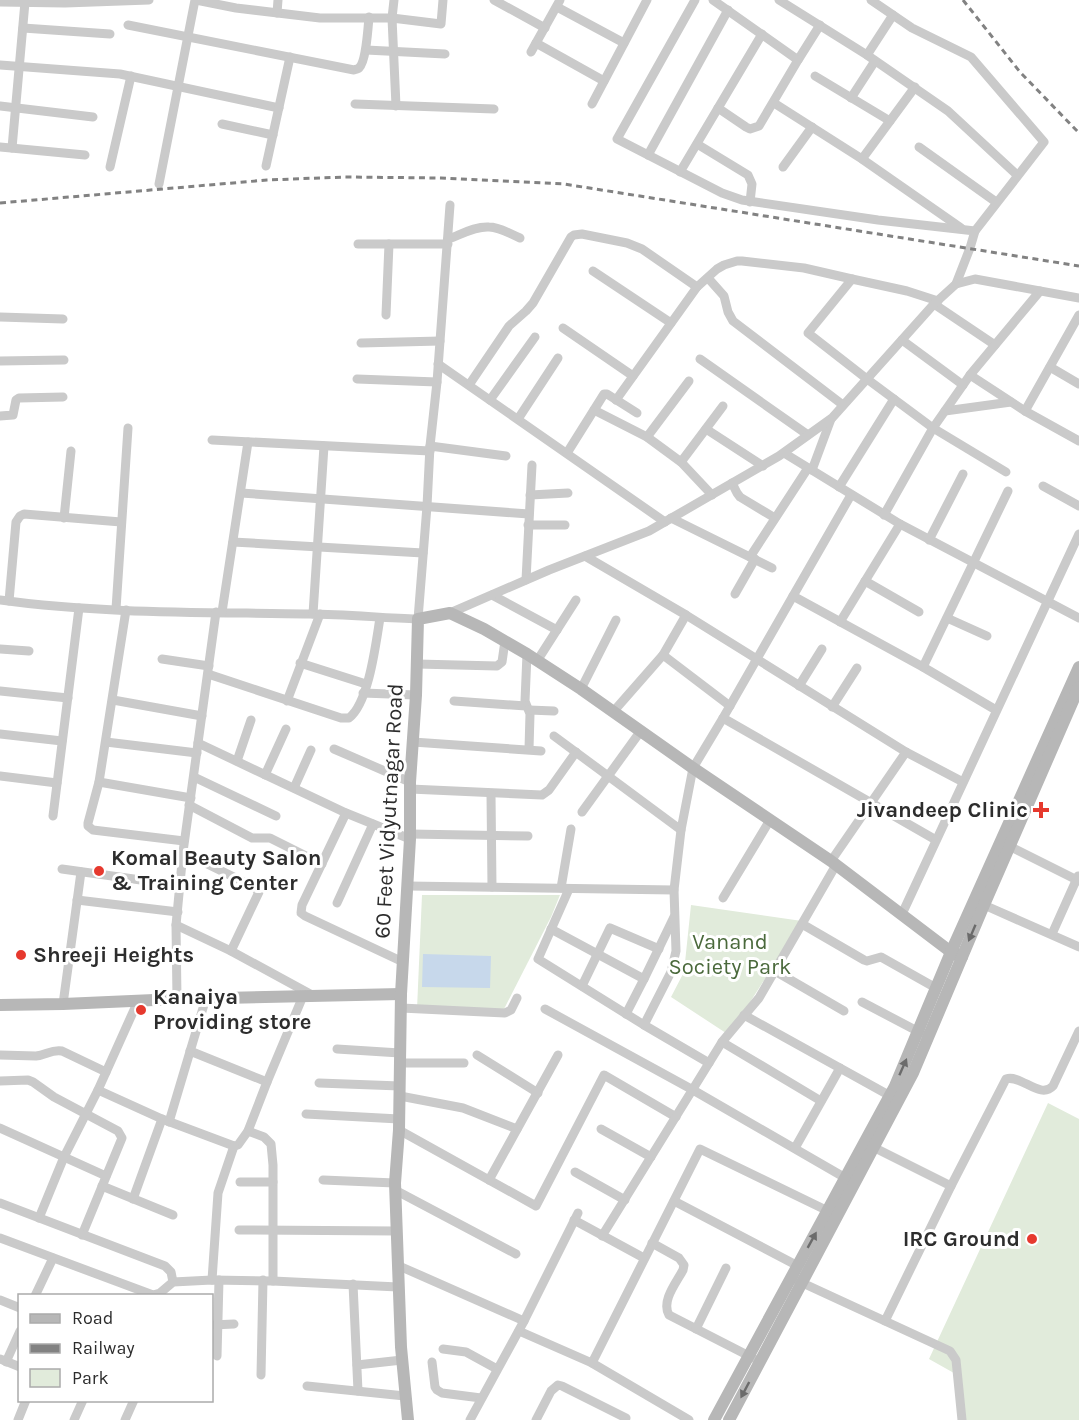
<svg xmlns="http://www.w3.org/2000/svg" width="1079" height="1420" font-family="Karla,sans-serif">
<rect width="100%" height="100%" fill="#fff"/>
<!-- green -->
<g fill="#e1ebdb">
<polygon points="422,895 560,895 551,917 503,1011 417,1009"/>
<polygon points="691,905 802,921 729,1035 671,997 684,972"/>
<polygon points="1048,1103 1079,1119 1079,1420 964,1420 961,1377 929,1359"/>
</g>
<!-- water -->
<polygon fill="#c7d8eb" points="423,954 491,956 490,988 422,987"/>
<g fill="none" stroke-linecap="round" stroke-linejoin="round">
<!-- street -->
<g stroke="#cacaca" stroke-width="9">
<polyline points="196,0 236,8 320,18 392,18 394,0"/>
<polyline points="494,0 545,28"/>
<polyline points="695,0 617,139 722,193 742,200 878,220 975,231 970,248 956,284"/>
<polyline points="713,0 798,60 820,25"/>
<polyline points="779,0 867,55 948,111 1017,175"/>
<polyline points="871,0 912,28 971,57 1044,142 975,231"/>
<polyline points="0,2 65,3 149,0"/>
<polyline points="557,7 624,43"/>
<polyline points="277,13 278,0"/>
<path d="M 128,25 L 354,70 C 356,69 358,69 359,68 C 366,62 368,28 369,17"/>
<polyline points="23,28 110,34"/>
<polyline points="536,43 604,81"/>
<polyline points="366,50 445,54"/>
<polyline points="531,52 560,0"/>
<polyline points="867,55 893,15"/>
<polyline points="0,65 120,74 279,108"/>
<polyline points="815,76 890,121"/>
<polyline points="851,98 875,61"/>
<polyline points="774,103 862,159 961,228"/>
<polyline points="355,104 494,109"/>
<polyline points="592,104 647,0"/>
<polyline points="0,106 93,117"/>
<polyline points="396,106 392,18 441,24 443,0"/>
<polyline points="718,108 746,127 750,129 759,126 798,60"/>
<polyline points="222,124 273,135"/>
<polyline points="697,144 748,175 752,184 750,202"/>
<polyline points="0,147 85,155"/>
<polyline points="919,147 996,202"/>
<polyline points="12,148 25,2"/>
<polyline points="648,155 728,10"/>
<polyline points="862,159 915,87"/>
<polyline points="266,166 290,57"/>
<polyline points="110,167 131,76"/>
<polyline points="783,167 812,127"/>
<polyline points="680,172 762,34"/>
<polyline points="159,184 195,0"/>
<path d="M 448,239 C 460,235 475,226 489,227 C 500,227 510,234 520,238"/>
<polyline points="358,244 448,244"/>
<polyline points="593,271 671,323"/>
<polyline points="708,278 724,296 728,312 733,321 843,405"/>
<polyline points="938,301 907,291 852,279 808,333 867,379 933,428 1006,472"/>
<polyline points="934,304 995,345"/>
<polyline points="386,315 389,244"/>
<polyline points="0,317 63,319"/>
<polyline points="563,328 633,376"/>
<polyline points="902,340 963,385"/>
<polyline points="361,343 440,341"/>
<polyline points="700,359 808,435"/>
<polyline points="0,361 64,360"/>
<polyline points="438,364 665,522"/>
<polyline points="1050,367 1079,384"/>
<polyline points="970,375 1025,411 1079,441"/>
<polyline points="357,379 437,382"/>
<polyline points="469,385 509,326 526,311 533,303 571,237 574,235 582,234 627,243 642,249 697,287"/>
<polyline points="490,400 535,337"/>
<polyline points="616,400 697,287 717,269 724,265 737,261 742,261 804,268 852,279"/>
<polyline points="594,410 647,437 681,462 712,495"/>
<polyline points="945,411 1011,402"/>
<polyline points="1025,411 1079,315"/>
<polyline points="0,416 13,415 16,400 19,398 63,397"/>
<polyline points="518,419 558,358"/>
<polyline points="706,429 763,466"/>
<polyline points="647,437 689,381"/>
<polyline points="212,440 430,451"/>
<polyline points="430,446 506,456"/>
<polyline points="567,453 604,394 607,394 637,413"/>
<polyline points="784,453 900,524 1079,618"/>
<polyline points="681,462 723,406"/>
<polyline points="812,470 831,419"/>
<polyline points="732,483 737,493 740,497 775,518"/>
<polyline points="1043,486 1079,506"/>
<polyline points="839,487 894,399"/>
<polyline points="241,493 529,514"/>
<polyline points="530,495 568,493"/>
<polyline points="884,515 933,428 970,375 1040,291"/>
<polyline points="64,518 71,451"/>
<polyline points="671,518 772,568"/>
<polyline points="528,525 565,525"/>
<polyline points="929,540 963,474"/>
<polyline points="233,542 423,553"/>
<polyline points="585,556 686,615 906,752 963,782"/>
<polyline points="750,557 808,468"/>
<polyline points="526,580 532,465"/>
<polyline points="865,581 919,612"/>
<polyline points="735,594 755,559"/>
<polyline points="492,595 557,630"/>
<polyline points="793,596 923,667 996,710"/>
<path d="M 0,600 C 102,614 206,612 309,614 C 345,614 382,618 418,619 L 427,506 L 430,446 L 437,382 L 450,205"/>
<polyline points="9,601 16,522 20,516 24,514 121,522"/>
<polyline points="116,609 128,428"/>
<polyline points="126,610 99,782 88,823 88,826 93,830 184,841"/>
<polyline points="222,612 248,442"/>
<polyline points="450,613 549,570 649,531 779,456 832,418 934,304 956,284 975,279 1079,298"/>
<polyline points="313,614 324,446"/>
<polyline points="947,618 987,636"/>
<polyline points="840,622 900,524"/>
<polyline points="0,649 29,651"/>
<polyline points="527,654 525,701 530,714 529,749"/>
<polyline points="663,655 730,706"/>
<polyline points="162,659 209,666"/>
<polyline points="537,661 576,600"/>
<polyline points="300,663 366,684"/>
<polyline points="417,664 497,666 502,662 505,641"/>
<polyline points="923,667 1008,491"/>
<path d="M 208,674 L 341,718 L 349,718 C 369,703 376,642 380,618"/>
<polyline points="799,686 822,649"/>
<polyline points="581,689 616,620"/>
<polyline points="0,691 68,698"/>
<polyline points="363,693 416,695"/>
<polyline points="113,700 202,716"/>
<polyline points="287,701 320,614"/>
<polyline points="454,701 526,706"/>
<polyline points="832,707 857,668"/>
<polyline points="529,710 554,711"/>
<polyline points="613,712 663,655 686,615"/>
<polyline points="723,718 936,840"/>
<polyline points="0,734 62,741"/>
<polyline points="554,736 681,830"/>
<polyline points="106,742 197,753"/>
<polyline points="413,742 541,751"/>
<polyline points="198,743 346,813 410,839"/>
<polyline points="334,749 410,782"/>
<polyline points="237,761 251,720"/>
<polyline points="265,775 286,729"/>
<polyline points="0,776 57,783"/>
<polyline points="194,777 276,816"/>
<polyline points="99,782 191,798"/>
<polyline points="294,788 311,750"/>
<polyline points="410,789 542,795 549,790 576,752"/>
<polyline points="491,794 492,887"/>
<polyline points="189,805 252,838 270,838 322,864"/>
<polyline points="582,812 640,732"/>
<polyline points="346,813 302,905 301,913 305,916 403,962"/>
<polyline points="53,816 79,608"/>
<polyline points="410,834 528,836"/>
<polyline points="1009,846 1079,881"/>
<polyline points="183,852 254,887 259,892 231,951"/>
<polyline points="831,861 906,752"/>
<polyline points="62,869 148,881"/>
<polyline points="408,886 674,890"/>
<polyline points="561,888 571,829"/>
<polyline points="569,889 538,959 644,1025"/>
<polyline points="723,898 770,820"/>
<polyline points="77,900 178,912"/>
<polyline points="337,903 373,824"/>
<polyline points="984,905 1079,947"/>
<polyline points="902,914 1079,534"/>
<polyline points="802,924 864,960 867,961 881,957 936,988"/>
<polyline points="176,925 231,951 312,995"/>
<polyline points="551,929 644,979 674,917"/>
<polyline points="1052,934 1078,876"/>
<polyline points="775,971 844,1011"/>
<polyline points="582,986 610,928 659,949"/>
<polyline points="177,999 176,925 183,852 216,612"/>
<polyline points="862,1002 921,1033"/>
<polyline points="63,1004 81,872"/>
<polyline points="401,1008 505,1013 511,1010 517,998"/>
<polyline points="545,1009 693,1090 849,1180"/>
<polyline points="626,1014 644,979"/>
<polyline points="744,1015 894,1098"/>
<polyline points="722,1042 821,1101"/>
<polyline points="337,1049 400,1053"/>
<polyline points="190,1051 267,1082"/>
<path d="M 0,1055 L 36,1056 C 46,1055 52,1049 62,1051 L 106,1072"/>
<polyline points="477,1055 538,1093"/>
<polyline points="401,1063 464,1063"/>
<polyline points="709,1063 644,1025 671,972 676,951 674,890 681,830 693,768 723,718 851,495"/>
<polyline points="0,1081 28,1080 33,1082 54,1097 118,1131 122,1138 82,1235"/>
<polyline points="319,1083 400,1086"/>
<polyline points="98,1090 162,1119 234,1146 238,1145 248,1131 267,1082 303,996"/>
<polyline points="400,1096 463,1108 517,1129"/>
<polyline points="306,1114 399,1119"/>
<polyline points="169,1122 206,998"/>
<polyline points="0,1128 106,1176"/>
<polyline points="601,1129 651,1157"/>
<polyline points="399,1130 536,1206 604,1075 676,1117"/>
<polyline points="248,1131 264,1137 271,1144 273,1165 273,1281"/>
<polyline points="869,1145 951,1186"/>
<polyline points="795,1148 840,1068"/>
<polyline points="575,1172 625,1200"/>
<polyline points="323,1180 395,1183"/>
<polyline points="489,1180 558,1055"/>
<polyline points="240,1182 273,1182"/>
<polyline points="102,1186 173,1215"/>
<polyline points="395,1190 516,1254"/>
<polyline points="133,1199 162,1119"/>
<polyline points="674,1201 798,1266"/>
<polyline points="0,1203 165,1266 171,1272 173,1282"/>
<polyline points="39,1218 64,1157 98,1090 138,1001"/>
<polyline points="574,1220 644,1258"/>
<polyline points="239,1230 396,1231"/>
<polyline points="602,1236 722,1042 759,998 836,865"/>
<polyline points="0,1238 153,1295 160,1293 173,1282 212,1280 273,1281 398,1287"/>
<path d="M 652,1243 L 679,1258 L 684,1265 L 683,1270 C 676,1283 661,1301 669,1315 L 753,1358"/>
<polyline points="397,1265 524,1321"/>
<polyline points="212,1280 218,1193 234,1146"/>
<polyline points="796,1280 950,1351 956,1360 962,1420"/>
<polyline points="353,1284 358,1391"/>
<polyline points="35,1296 53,1258"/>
<polyline points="0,1300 20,1308"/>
<path d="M 885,1321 L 951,1186 L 1006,1079 C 1021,1074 1040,1100 1053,1086 L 1079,1031"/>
<polyline points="212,1325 234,1324"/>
<polyline points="696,1329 726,1268"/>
<polyline points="519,1331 592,1363 689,1420"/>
<polyline points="443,1349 466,1352 497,1369"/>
<polyline points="217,1356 219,1280"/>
<polyline points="0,1359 20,1367"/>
<polyline points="6,1362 20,1331"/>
<polyline points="432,1362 435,1387 437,1390 442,1393 481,1398"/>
<polyline points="592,1363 700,1149 828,1211"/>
<polyline points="357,1365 402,1360"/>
<polyline points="261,1375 263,1280"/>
<polyline points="307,1386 405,1396"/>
<polyline points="18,1420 26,1400"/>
<polyline points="74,1420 83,1400"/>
<polyline points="125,1420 134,1400"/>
<polyline points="470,1420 524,1321 578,1213"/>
<polyline points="536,1420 551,1391 558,1385 562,1386 626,1418"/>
</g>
<!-- secondary -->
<g stroke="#b7b7b7" stroke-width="12">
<polyline points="0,1005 63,1004 177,999 401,994"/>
<polyline points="408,1420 401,1347 395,1183 399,1130 401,994 410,839 410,782 416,695 418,619 450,613 484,629 527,654 581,689 693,768 831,861 951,952 962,957"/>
<polyline points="714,1420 895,1086 951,952 1079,667"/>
<polyline points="729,1420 913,1073 984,905 1079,687"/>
</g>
<!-- rail -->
<g stroke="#828282" stroke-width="3" stroke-dasharray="6 4.5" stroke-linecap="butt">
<polyline points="963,0 1020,72 1079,133"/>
<polyline points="0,203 267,180 345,177 441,178 564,184 1079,266"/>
</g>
</g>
<!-- one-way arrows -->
<defs><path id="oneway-solid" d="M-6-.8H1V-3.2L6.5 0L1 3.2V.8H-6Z" transform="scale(1.5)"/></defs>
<g fill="#6b6b6b">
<use href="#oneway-solid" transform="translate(972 933) rotate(113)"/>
<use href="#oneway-solid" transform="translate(903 1067) rotate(-66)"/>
<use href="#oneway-solid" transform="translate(812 1240) rotate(-61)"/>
<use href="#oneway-solid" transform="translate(745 1390) rotate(118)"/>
</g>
<!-- markers -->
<g fill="#e6392e" stroke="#fff" stroke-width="2">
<path d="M1038 801h6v6h6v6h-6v6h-6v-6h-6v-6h6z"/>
<circle cx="99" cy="871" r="6"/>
<circle cx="21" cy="955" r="6"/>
<circle cx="141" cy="1010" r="6"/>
<circle cx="1032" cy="1239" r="6"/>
</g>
<g text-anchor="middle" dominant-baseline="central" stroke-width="6" stroke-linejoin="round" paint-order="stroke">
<!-- poi labels -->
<g font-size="22" font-weight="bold" fill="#2d2d2d" stroke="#fff" text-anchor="start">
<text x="1028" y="810" text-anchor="end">Jivandeep Clinic</text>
<text x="111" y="858">Komal Beauty Salon<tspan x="111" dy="25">&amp; Training Center</tspan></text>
<text x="33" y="955">Shreeji Heights</text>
<text x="153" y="997">Kanaiya<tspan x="153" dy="25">Providing store</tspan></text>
<text x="1020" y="1239" text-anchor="end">IRC Ground</text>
</g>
<!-- street labels -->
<g font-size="22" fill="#2d2d2d" stroke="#fff">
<text transform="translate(389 811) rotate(-87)">60 Feet Vidyutnagar Road</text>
</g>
<!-- park labels -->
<g font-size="22" fill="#4a693b" stroke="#fff">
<text x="730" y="942">Vanand<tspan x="730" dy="25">Society Park</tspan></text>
</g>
</g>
<!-- legend -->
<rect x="18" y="1294" width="195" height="108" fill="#ffffff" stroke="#ababab" stroke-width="1.5"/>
<rect x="30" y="1314" width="30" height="9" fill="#b7b7b7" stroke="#ababab" stroke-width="1.5"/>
<text x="72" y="1324" font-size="18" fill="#2d2d2d">Road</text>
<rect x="30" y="1344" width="30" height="9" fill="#828282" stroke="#ababab" stroke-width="1.5"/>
<text x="72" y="1354" font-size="18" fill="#2d2d2d">Railway</text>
<rect x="30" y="1369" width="30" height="18" fill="#e1ebdb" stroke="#ababab" stroke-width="1.5"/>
<text x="72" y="1384" font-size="18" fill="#2d2d2d">Park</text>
</svg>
